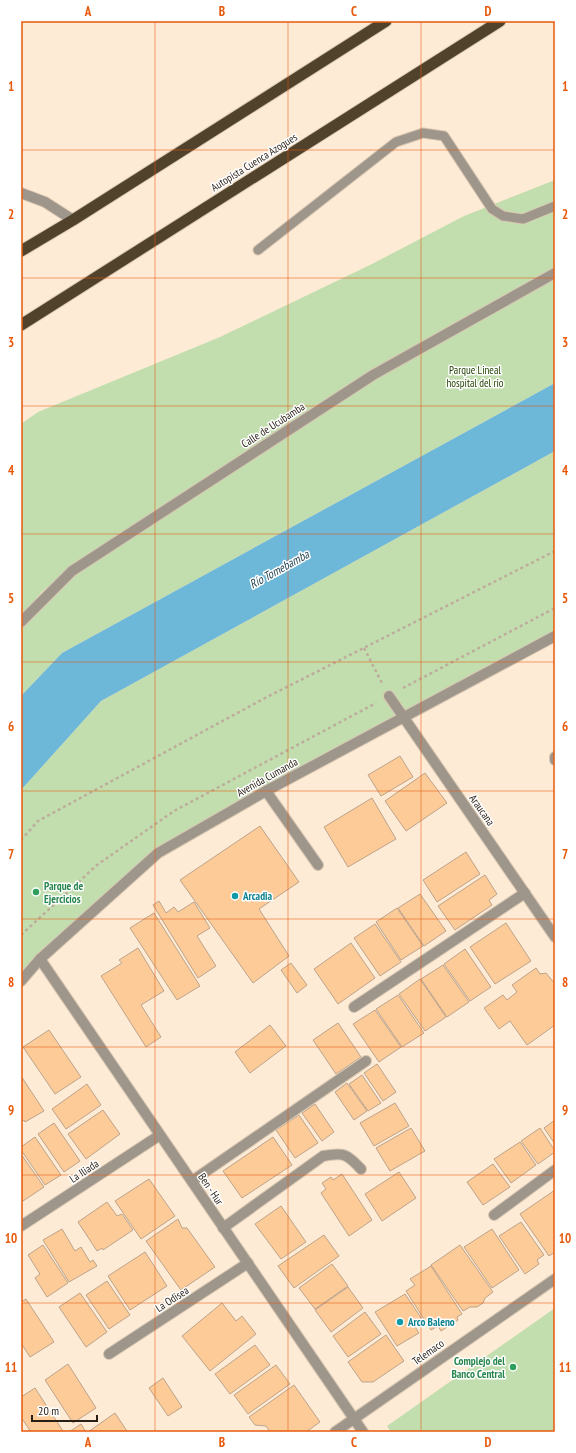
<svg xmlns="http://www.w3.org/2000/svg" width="576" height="1453" font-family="'PT Sans Narrow',sans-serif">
<rect width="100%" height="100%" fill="#feebd5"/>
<!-- green -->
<g fill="#c2deaf">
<polygon points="555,180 555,383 62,653 21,696 21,619 49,584 21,616 21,424 38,412 220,337 372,264 464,216"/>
<polygon points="555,451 555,636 158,853 21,979 21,790 101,701"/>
<polygon points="555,1308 555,1432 391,1432 387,1426"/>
</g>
<!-- water -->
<polygon fill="#6db7d8" points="555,383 555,451 101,701 21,790 21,696 62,653"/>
<!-- building -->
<g fill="#fdcb98" stroke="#bca38b">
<polygon points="400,756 413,777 381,796 368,775"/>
<polygon points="425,773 447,803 406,831 385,801"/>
<polygon points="372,798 396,839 348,867 324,827"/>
<polygon points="260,826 299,882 259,909 289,956 253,983 180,880"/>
<polygon points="466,852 480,874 437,902 423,880"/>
<polygon points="485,875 497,894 489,900 492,905 455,930 438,906"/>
<polygon points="420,894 446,931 424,946 398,908"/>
<polygon points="159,901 166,913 174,907 178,912 194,902 210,928 197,936 216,966 198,978 153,905"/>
<polygon points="397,908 423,946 401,960 376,922"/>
<polygon points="154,913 200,986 177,1000 130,928"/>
<polygon points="506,923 531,961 495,984 470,947"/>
<polygon points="375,924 401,962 380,976 354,938"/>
<polygon points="351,943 375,978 338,1004 314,969"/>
<polygon points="138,948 164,991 141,1005 161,1037 146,1047 101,976 122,963 119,960"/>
<polygon points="465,949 491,987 470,1001 444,964"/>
<polygon points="291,963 307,985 297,993 281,970"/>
<polygon points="443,965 469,1002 447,1017 421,979"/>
<polygon points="536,968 540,974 546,973 555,984 555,1025 527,1045 510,1021 499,1029 484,1008 503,995 507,1000 517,992 512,985"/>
<polygon points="420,979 446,1017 425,1031 399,994"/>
<polygon points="398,995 424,1033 402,1047 376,1009"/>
<polygon points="375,1010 401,1047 379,1062 353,1024"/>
<polygon points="338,1023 361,1057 336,1074 313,1040"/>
<polygon points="270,1025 286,1046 250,1073 235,1052"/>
<polygon points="49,1030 81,1077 55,1094 23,1047"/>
<polygon points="377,1064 396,1092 383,1101 364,1073"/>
<polygon points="362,1075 381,1103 368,1111 349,1084"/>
<polygon points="21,1076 44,1111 25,1122 24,1120 21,1122"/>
<polygon points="347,1083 367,1111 354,1120 335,1092"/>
<polygon points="87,1084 101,1105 66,1129 52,1109"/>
<polygon points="395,1103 409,1126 374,1146 360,1123"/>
<polygon points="315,1104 334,1132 322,1141 302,1113"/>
<polygon points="103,1110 120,1134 86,1159 68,1134"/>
<polygon points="299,1115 318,1143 295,1158 276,1130"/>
<polygon points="555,1120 555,1144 544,1128"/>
<polygon points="54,1123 80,1161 64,1172 38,1134"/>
<polygon points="411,1128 425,1151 390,1171 376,1148"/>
<polygon points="540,1128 555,1151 555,1152 538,1164 521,1141"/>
<polygon points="35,1137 61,1175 45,1185 21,1150 21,1147"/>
<polygon points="273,1137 292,1165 242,1198 223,1171"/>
<polygon points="520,1142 536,1165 511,1183 494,1159"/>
<polygon points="21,1154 44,1187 23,1201 21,1199"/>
<polygon points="493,1164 510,1187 483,1205 467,1182"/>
<polygon points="399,1172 416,1198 382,1221 365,1194"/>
<polygon points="342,1174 372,1220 349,1236 321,1193 326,1189 322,1183 331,1177 333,1180"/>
<polygon points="149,1179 175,1216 141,1239 115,1201"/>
<polygon points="555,1190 555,1252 549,1256 520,1214"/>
<polygon points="107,1202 117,1216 122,1214 133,1230 103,1250 102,1248 97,1251 78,1222"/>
<polygon points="281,1206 306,1242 281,1259 255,1224"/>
<polygon points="178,1219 182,1228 187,1228 215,1267 181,1290 146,1241"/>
<polygon points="521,1222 544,1255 537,1260 539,1264 525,1274 499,1236"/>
<polygon points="62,1229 75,1251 81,1247 90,1262 93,1260 97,1266 69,1282 43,1240"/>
<polygon points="492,1229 519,1270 492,1288 464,1247"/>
<polygon points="324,1235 339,1256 294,1288 278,1266"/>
<polygon points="43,1245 68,1283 47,1297 35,1278 40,1274 28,1255"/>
<polygon points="460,1245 493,1292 485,1298 483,1303 477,1307 470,1307 463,1311 431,1265"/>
<polygon points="145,1252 167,1286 130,1310 108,1276"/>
<polygon points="332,1264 348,1286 315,1309 299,1288"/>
<polygon points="431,1266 462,1314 457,1317 458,1320 441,1331 438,1326 431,1330 406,1291 415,1285 410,1279"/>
<polygon points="107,1281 130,1315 109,1329 86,1295"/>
<polygon points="348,1287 363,1308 331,1332 315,1310"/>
<polygon points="80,1293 107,1332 86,1347 59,1307"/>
<polygon points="405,1294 422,1319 414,1325 419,1333 397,1346 375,1312"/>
<polygon points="26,1299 54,1342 30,1357 21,1343 21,1302"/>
<polygon points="222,1303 236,1321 242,1316 256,1334 210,1371 182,1336"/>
<polygon points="365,1312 381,1334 348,1357 333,1336"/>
<polygon points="386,1335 404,1361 373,1382 362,1382 348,1362"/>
<polygon points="255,1345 270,1365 230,1394 215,1374"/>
<polygon points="68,1364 96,1408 73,1423 45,1380"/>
<polygon points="276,1365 290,1384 248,1414 234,1395"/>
<polygon points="163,1378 182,1407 168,1416 149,1388"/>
<polygon points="294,1385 320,1422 306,1432 270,1432 266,1426 255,1425 249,1417"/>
<polygon points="35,1388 63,1431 62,1432 31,1432 21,1417 21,1397"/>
<polygon points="115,1413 127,1431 126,1432 88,1432"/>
<polygon points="81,1424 86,1432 69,1432"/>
</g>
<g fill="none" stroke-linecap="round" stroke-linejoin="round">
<!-- service casing -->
<g stroke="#d7c6b2" stroke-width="11">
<polyline id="service" points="258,250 396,142 423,133 444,136 492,209 503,216 523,219 555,206"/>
</g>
<!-- minor casing -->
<g stroke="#d7c6b2" stroke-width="12">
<g id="minor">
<polyline points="21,193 45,202 73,220"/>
<polyline points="21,622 72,571 373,375 555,273"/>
<polyline points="389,696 555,937"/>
<polyline points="555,757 555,760"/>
<polyline points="266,791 318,865"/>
<polyline points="40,959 363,1432"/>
<polyline points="21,981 40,959 158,853 266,791 555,636"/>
<polyline points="354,1007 525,893"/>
<polyline points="192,1181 366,1061"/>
<polyline points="494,1215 555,1170"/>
<polyline points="21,1226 160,1135"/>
<path d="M 223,1228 L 323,1156 C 344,1152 347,1154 361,1169"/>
<polyline points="109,1354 248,1263"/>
<polyline points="335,1432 555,1279"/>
</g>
</g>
<!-- trunk casing -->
<g stroke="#d7c6b2" stroke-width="13">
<g id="trunk">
<polyline points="21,251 73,220 386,21"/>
<polyline points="21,325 500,21"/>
</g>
</g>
<!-- path -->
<g stroke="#bdad9a" stroke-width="2.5" stroke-dasharray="3 3" stroke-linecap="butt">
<polyline points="364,648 382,683"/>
<polyline points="403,688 555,608"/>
<polyline points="21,840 38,821 265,698 555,551"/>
<polyline points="21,935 97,865 174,811 376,703"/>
</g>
<!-- service -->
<use href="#service" stroke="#9e968a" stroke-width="9"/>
<!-- minor -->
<use href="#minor" stroke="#9e968a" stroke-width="10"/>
<!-- trunk -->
<use href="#trunk" stroke="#50422b" stroke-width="11"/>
</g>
<!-- grid -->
<path fill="none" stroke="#e8590c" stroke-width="1" stroke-opacity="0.55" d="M 155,21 L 155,1432M 288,21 L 288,1432M 421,21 L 421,1432M 21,150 L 555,150M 21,278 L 555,278M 21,406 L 555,406M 21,534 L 555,534M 21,662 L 555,662M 21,791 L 555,791M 21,919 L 555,919M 21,1047 L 555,1047M 21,1175 L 555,1175M 21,1303 L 555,1303"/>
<!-- markers -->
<g fill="#2e9e5b" stroke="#fff" stroke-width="1.5">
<circle cx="36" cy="892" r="4"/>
<circle cx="513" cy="1367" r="4"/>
</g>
<g fill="#0f9aa8" stroke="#fff" stroke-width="1.5">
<circle cx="235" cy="896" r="4"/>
<circle cx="400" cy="1322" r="4"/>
</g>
<g text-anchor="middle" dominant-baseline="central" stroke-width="3" stroke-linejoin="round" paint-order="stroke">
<!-- street labels -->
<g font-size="11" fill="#271e14" stroke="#fff">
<text transform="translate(254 162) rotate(-32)">Autopista Cuenca Azogues</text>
<text transform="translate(273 425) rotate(-33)">Calle de Ucubamba</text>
<text transform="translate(267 777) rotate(-29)">Avenida Cumanda</text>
<text transform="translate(482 810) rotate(55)">Araucana</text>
<text transform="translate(84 1171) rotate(-33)">La Iliada</text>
<text transform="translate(211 1189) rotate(56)">Ben - Hur</text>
<text transform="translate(172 1299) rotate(-33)">La Odisea</text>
<text transform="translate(428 1352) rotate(-35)">Telemaco</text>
</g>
<!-- park labels -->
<g font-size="11" fill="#234101" stroke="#fff">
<text x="475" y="370">Parque Lineal<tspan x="475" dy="13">hospital del rio</tspan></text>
</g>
<!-- leisure labels -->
<g font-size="11" font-weight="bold" fill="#27864d" stroke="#fff" text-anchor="start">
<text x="44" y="886">Parque de<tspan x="44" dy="13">Ejercicios</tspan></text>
<text x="505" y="1361" text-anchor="end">Complejo del<tspan x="505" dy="13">Banco Central</tspan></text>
</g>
<!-- culture labels -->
<g font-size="11" font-weight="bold" fill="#0d838f" stroke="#fff" text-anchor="start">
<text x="243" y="896">Arcadia</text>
<text x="408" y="1322">Arco Baleno</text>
</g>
<!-- water labels -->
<g font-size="12" font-style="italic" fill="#1d3f4d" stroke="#fff">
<text transform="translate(279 569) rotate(-29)">Río Tomebamba</text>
</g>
</g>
<!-- border -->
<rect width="576" height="1453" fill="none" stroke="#ffffff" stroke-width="44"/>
<!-- scale -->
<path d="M32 1415v6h65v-6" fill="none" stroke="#271e14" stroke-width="2"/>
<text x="38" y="1415" font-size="12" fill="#271e14" stroke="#ffffff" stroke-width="3" paint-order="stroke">20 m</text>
<rect x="22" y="22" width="532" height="1409" fill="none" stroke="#e8590c" stroke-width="1.5"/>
<g font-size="13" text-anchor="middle" font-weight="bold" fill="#e8590c">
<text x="88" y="16">A</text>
<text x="222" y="16">B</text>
<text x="354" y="16">C</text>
<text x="488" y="16">D</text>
<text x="11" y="91">1</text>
<text x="565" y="91">1</text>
<text x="11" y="219">2</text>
<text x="565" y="219">2</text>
<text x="11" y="347">3</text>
<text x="565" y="347">3</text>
<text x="11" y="475">4</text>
<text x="565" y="475">4</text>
<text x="11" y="603">5</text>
<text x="565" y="603">5</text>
<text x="11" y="731">6</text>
<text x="565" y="731">6</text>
<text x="11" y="859">7</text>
<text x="565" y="859">7</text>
<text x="11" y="987">8</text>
<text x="565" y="987">8</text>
<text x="11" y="1115">9</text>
<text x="565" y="1115">9</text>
<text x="11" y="1243">10</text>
<text x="565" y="1243">10</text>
<text x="11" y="1372">11</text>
<text x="565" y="1372">11</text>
<text x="88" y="1447">A</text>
<text x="222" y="1447">B</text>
<text x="354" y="1447">C</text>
<text x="488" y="1447">D</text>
</g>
</svg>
